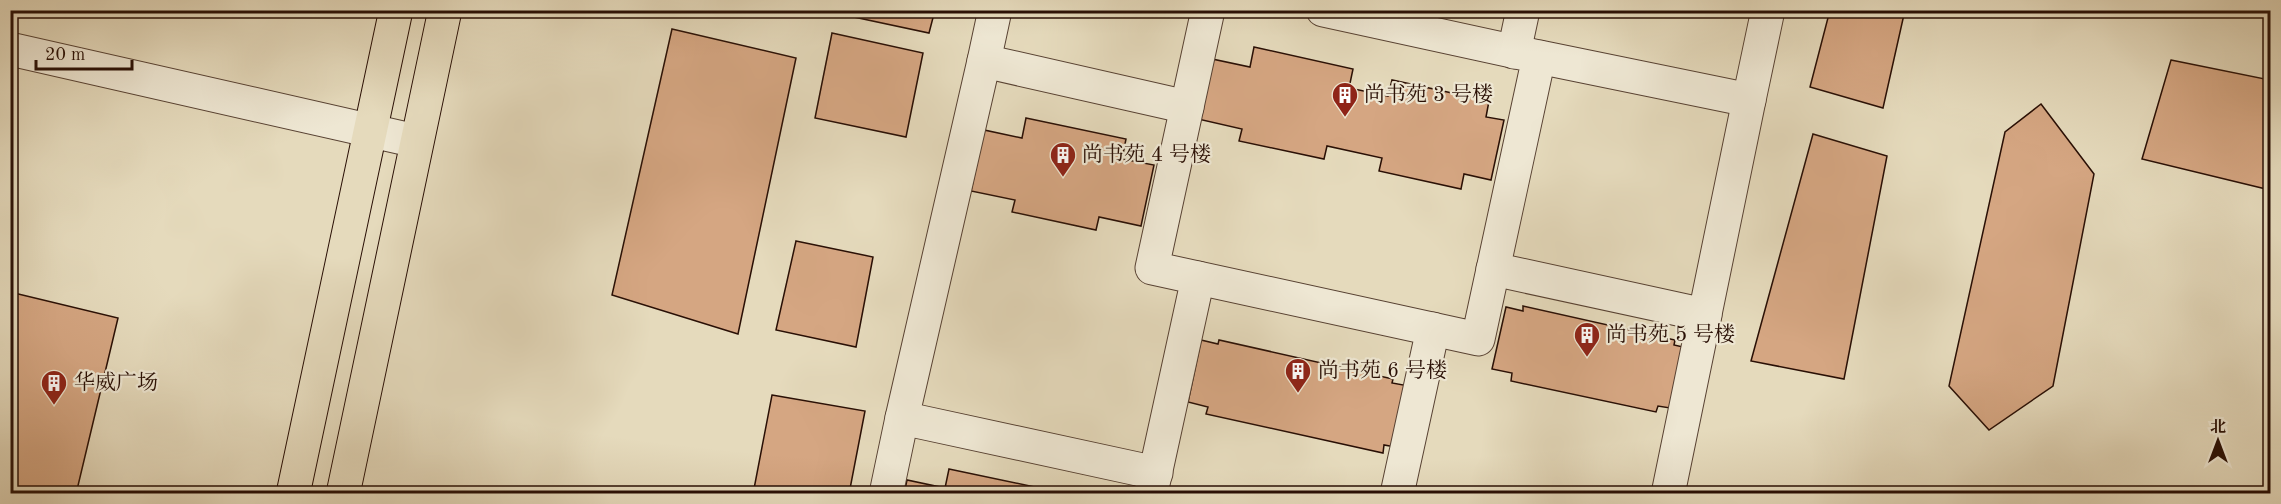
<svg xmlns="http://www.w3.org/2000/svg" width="2281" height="504" font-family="'Old Standard TT','Noto Serif SC',serif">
<rect width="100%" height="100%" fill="#e5dabc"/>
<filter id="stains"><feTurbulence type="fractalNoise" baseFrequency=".00333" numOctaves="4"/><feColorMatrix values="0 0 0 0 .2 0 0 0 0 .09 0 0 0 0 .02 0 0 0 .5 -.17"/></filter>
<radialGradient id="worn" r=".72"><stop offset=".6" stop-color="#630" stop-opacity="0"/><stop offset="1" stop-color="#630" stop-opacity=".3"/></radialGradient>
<!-- building -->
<g fill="#d5a682" stroke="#290f05" stroke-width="1.5">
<polygon points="821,10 935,10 929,33"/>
<polygon points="1830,10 1905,10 1883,108 1810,87"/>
<polygon points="672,29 796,58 738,334 612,295"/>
<polygon points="832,33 923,53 906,137 815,118"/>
<polygon points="1254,47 1353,69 1349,88 1388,96 1392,80 1489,101 1486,117 1504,120 1491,180 1464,174 1461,189 1379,171 1382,158 1327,146 1324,159 1239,141 1242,129 1198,119 1212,59 1250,67"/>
<polygon points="2171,60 2270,80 2270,190 2142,159"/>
<polygon points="2041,104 2094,174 2053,386 1989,430 1949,386 2005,132"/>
<polygon points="1026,118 1126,139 1122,159 1154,165 1141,226 1099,217 1096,230 1012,212 1015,200 971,191 984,130 1022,138"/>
<polygon points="1813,134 1887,156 1844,379 1751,361"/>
<polygon points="796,241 873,257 856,347 776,330"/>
<polygon points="10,292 118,318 76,494 10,494"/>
<polygon points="1523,306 1675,340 1674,345 1683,347 1670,408 1658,406 1656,412 1511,381 1512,373 1492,369 1506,307 1523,311"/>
<polygon points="1201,340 1218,344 1219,340 1393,379 1392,383 1409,386 1395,447 1384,445 1383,453 1206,414 1208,407 1188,402"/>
<polygon points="772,395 865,411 849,494 753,494"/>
<polygon points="949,469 1049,490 1048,494 904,494 907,480 945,488"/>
</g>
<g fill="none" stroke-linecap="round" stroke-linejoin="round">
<!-- minor casing -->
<g stroke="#584233" stroke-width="35">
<g id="minor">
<polyline points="1208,10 1152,268 1478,339 1539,57 1323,10"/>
<polyline points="10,49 416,141"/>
<polyline points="1514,52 1523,10"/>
<polyline points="1539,57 1749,100 1668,494"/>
<polyline points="984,61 995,10"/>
<polyline points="1749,100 1768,10"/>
<polyline points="1493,269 1705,315"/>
<polyline points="902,418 984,61 1187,107"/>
<polyline points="1151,493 1198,278"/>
<polyline points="886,494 902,418 1156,473"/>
<polyline points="1397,494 1433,329"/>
</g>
</g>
<!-- major casing -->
<g stroke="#290f05" stroke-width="35">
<g id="major">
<polyline points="293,494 396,10"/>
<polyline points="343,494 445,10"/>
</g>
</g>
<!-- minor -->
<use href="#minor" stroke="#eee7d3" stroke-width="33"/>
<!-- major -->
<use href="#major" stroke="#e5dabc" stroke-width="33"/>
</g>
<!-- icons -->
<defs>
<g id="building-pin" transform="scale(1.35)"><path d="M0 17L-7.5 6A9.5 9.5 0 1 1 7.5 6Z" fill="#8f2418" stroke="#eee7d3"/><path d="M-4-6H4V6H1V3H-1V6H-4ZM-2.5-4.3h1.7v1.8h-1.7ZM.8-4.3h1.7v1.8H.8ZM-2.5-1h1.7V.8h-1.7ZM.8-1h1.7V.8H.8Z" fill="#fff"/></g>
</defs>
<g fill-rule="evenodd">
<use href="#building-pin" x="1345" y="95"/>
<use href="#building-pin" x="1063" y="155"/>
<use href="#building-pin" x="1587" y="335"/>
<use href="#building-pin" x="1298" y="371"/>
<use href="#building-pin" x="54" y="383"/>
</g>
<g text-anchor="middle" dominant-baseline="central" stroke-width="4.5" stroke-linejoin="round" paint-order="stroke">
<!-- poi labels -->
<g font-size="21" fill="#290f05" stroke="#eee7d3" text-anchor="start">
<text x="1364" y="95">尚书苑 3 号楼</text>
<text x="1082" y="155">尚书苑 4 号楼</text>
<text x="1606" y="335">尚书苑 5 号楼</text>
<text x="1318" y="371">尚书苑 6 号楼</text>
<text x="74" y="383">华威广场</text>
</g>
</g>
<!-- margin -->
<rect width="2281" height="504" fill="none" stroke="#e5dabc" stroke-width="36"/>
<rect x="12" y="12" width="2257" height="480" fill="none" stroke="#290f05" stroke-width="3"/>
<rect x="18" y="18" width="2245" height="468" fill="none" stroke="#290f05" stroke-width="1.5"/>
<!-- north arrow -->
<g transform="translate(2218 441)" stroke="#eee7d3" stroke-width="4.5" paint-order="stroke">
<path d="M0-4.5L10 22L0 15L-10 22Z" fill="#290f05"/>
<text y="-9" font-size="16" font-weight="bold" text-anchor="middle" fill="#290f05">北</text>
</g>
<!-- scale -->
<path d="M36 60v9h96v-9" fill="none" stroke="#290f05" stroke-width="3"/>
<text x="45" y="60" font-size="18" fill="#290f05" stroke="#eee7d3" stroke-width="4.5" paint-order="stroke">20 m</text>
<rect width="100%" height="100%" filter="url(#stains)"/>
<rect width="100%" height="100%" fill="url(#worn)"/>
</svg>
